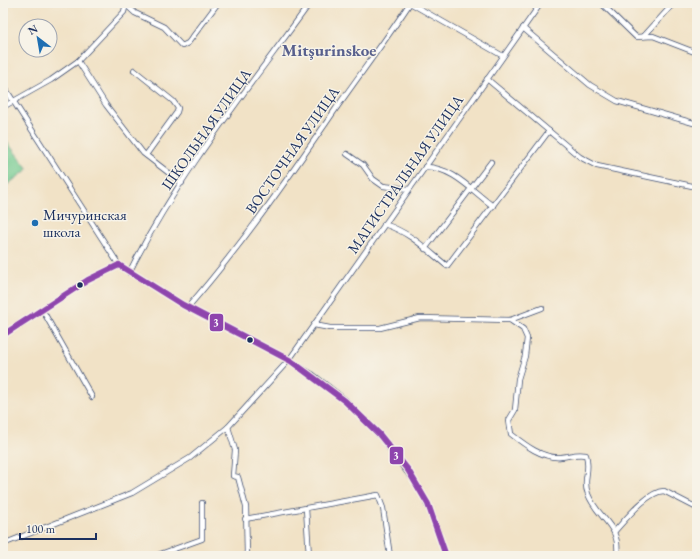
<svg xmlns="http://www.w3.org/2000/svg" width="700" height="559" font-family="'EB Garamond',serif">
<rect width="100%" height="100%" fill="#f7f3e8"/>
<filter id="ink" filterUnits="userSpaceOnUse"><feTurbulence type="fractalNoise" baseFrequency=".025" numOctaves="2"/><feDisplacementMap in="SourceGraphic" scale="8" xChannelSelector="R" yChannelSelector="G"/><feConvolveMatrix kernelMatrix="1 2 1 2 8 2 1 2 1" color-interpolation-filters="sRGB"/></filter>
<filter id="wash" filterUnits="userSpaceOnUse"><feTurbulence type="fractalNoise" baseFrequency=".012" numOctaves="4" result="noise"/><feDisplacementMap in="SourceGraphic" scale="16" xChannelSelector="R" yChannelSelector="G"/><feGaussianBlur stdDeviation="0.9" result="paint"/><feColorMatrix in="noise" values="0 0 0 0 0 0 0 0 0 0 0 0 0 0 0 0 0 1.4 0 .05"/><feComposite in="paint" operator="in"/></filter>
<g filter="url(#wash)">
<rect width="100%" height="100%" fill="#f1e2c6"/>
<!-- green -->
<polygon fill="#74cb91" stroke="#487d78" points="3,137 28,169 3,188"/>
</g>
<g filter="url(#ink)">
<g fill="none" stroke-linecap="round" stroke-linejoin="round">
<!-- minor casing -->
<g stroke="#3b4a6e" stroke-width="6">
<g id="minor">
<polyline points="124,3 135,13 164,27 182,46 188,43 218,3"/>
<polyline points="410,3 503,56"/>
<polyline points="601,3 636,37 653,36 697,53"/>
<polyline points="523,28 590,85 617,101 697,124"/>
<polyline points="644,36 674,3"/>
<polyline points="78,61 106,105 143,153 182,183"/>
<polyline points="134,70 173,101 178,108 177,112 146,155"/>
<polyline points="487,79 580,157 597,166 697,187"/>
<polyline points="3,85 119,265 188,307 289,360 312,374 347,401 381,438 419,488 436,525 446,556"/>
<polyline points="3,107 51,80 78,61 124,12 126,3"/>
<polyline points="347,154 363,165 373,179 383,186 409,189"/>
<path d="M 425,167 C 453,167 472,191 493,206"/>
<path d="M 384,224 C 411,233 426,249 447,266 L 549,131"/>
<polyline points="425,249 491,162"/>
<path d="M 129,273 C 177,176 247,90 310,3"/>
<path d="M 188,307 C 242,245 289,177 335,110 C 360,74 386,40 410,3"/>
<polyline points="43,311 92,397"/>
<path d="M 510,320 L 523,329 L 527,338 L 525,356 L 518,379 L 515,410 L 509,420 L 511,434 C 525,445 543,459 561,457 C 571,456 576,453 586,455 C 591,471 582,479 588,494 C 598,520 621,524 617,556"/>
<polyline points="314,325 330,328 380,328 420,318 510,320 542,308"/>
<polyline points="3,335 88,280 119,265"/>
<polyline points="228,427 235,450 233,476 238,477 246,507 247,556"/>
<polyline points="306,508 309,556"/>
<polyline points="245,519 378,495 383,508 390,556"/>
<path d="M 615,531 C 625,520 648,491 664,491 L 697,508"/>
<polyline points="3,538 4,556"/>
<polyline points="3,544 132,493 190,458 228,427 289,360 541,3"/>
<polyline points="155,556 202,539 202,503"/>
</g>
</g>
<!-- minor -->
<use href="#minor" stroke="#fff" stroke-width="4.5"/>
<!-- bus-1 casing -->
<g stroke="#f7f3e8" stroke-width="9">
<g id="bus-1">
<polyline points="119,265 183,305 291,361 345,401 379,434 408,470 428,504 446,556"/>
<polyline points="3,335 88,280 119,265"/>
</g>
</g>
<!-- bus-1 -->
<use href="#bus-1" stroke="#8e44ad" stroke-width="6"/>
</g>
</g>
<!-- markers -->
<circle fill="#1f6fb2" stroke="#f7f3e8" stroke-width="1.5" cx="35" cy="223" r="4"/>
<g fill="#1b2f5e" stroke="#f7f3e8" stroke-width="1.5">
<circle cx="80" cy="285" r="3.5"/>
<circle cx="250" cy="340" r="3.5"/>
</g>
<g text-anchor="middle" dominant-baseline="central" stroke-width="3" stroke-linejoin="round" paint-order="stroke">
<!-- street labels -->
<g font-size="15" fill="#1b2f5e" stroke="#f7f3e8">
<text transform="translate(206 129) rotate(-55)">ШКОЛЬНАЯ УЛИЦА</text>
<text transform="translate(292 150) rotate(-55)">ВОСТОЧНАЯ УЛИЦА</text>
<text transform="translate(405 174) rotate(-55)">МАГИСТРАЛЬНАЯ УЛИЦА</text>
</g>
<!-- poi labels -->
<g font-size="15" fill="#1b2f5e" stroke="#f7f3e8" text-anchor="start">
<text x="43" y="214">Мичуринская<tspan x="43" dy="17">школа</tspan></text>
</g>
<!-- quarter labels -->
<g font-size="17" font-weight="bold" fill="#58608d" stroke="#f7f3e8">
<text x="329" y="50">Mitşurinskoe</text>
</g>
</g>
<g stroke="#f7f3e8" stroke-width="1.5">
<rect x="209" y="313" width="15" height="19" rx="4" fill="#8e44ad"/>
<rect x="389" y="446" width="15" height="19" rx="4" fill="#8e44ad"/>
</g>
<g font-size="11" text-anchor="middle" font-weight="bold" fill="#fff">
<text x="216" y="326">3</text>
<text x="396" y="459">3</text>
</g>
<!-- margin -->
<rect width="700" height="559" fill="none" stroke="#f7f3e8" stroke-width="16"/>
<!-- north arrow -->
<g transform="translate(38 38) rotate(329)"><circle r="19" fill="#f7f3e8" stroke="#9fa5b1"/>
<path d="M0-3L7 15L0 10L-7 15Z" fill="#1f6fb2"/>
<text y="-6" font-size="11" font-weight="bold" text-anchor="middle" fill="#1b2f5e">N</text>
</g>
<!-- scale -->
<path d="M20 533v6h76v-6" fill="none" stroke="#1b2f5e" stroke-width="2"/>
<text x="26" y="533" font-size="12" fill="#1b2f5e" stroke="#f7f3e8" stroke-width="3" paint-order="stroke">100 m</text>
</svg>
